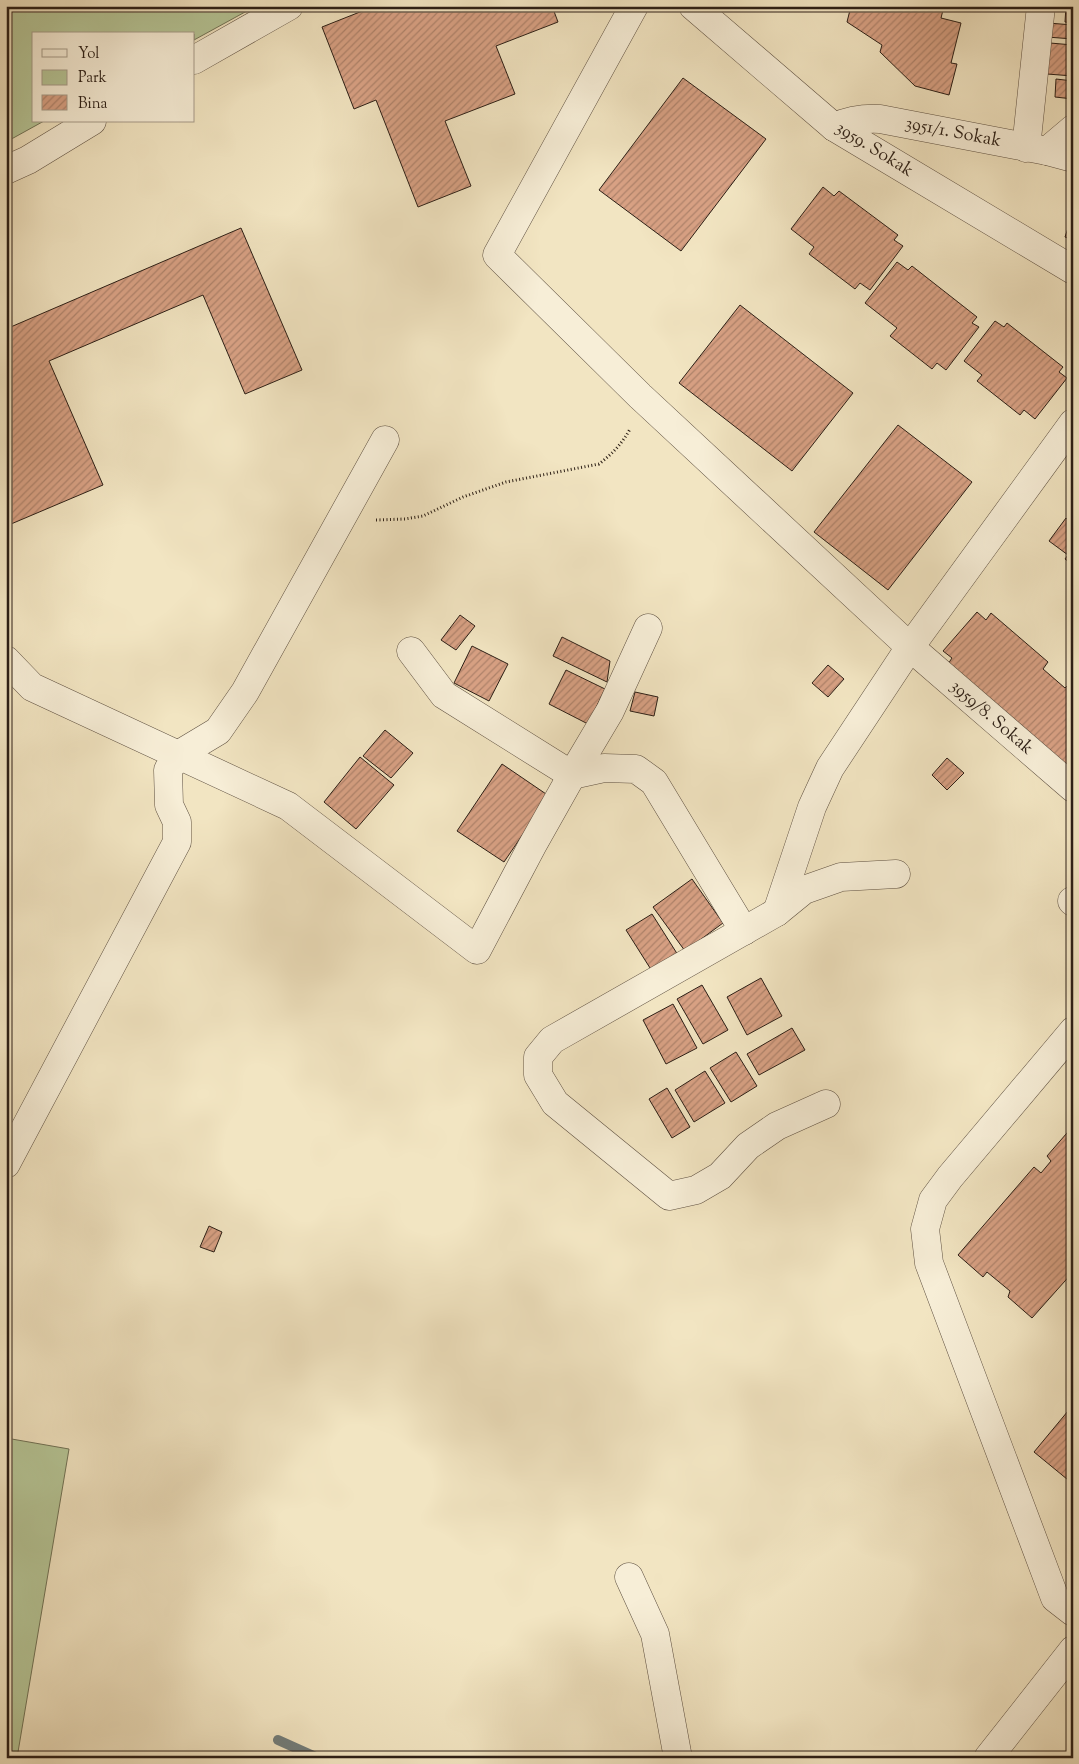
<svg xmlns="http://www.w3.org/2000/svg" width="1079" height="1764" font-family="'Sorts Mill Goudy',serif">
<defs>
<pattern id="building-hatch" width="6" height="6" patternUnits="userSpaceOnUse" patternTransform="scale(1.25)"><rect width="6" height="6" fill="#d8a184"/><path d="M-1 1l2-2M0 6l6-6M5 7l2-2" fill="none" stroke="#af836b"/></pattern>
</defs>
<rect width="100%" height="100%" fill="#f2e5c2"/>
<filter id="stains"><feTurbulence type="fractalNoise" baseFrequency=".004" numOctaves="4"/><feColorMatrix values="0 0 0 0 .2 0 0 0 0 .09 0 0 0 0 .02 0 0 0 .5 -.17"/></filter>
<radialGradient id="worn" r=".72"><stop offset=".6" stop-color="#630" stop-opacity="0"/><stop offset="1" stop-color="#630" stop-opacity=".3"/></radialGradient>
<!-- park -->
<g fill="#b6c697" stroke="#717256">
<polygon points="6,6 256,6 194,40 194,34 34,34 34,121 44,121 6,142"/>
<polygon points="6,1438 69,1449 17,1758 6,1758"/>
</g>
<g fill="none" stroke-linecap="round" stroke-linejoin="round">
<!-- stream -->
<g stroke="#727d7b" stroke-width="10">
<polyline points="278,1740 318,1758"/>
<polyline points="937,1758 939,1758"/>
</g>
</g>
<!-- building -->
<g fill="url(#building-hatch)" stroke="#2c1f16">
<polygon points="375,6 552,6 558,22 496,46 515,94 445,121 471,186 418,207 376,100 354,109 322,27"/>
<polygon points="851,6 944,6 941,18 961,23 951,63 957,64 949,95 915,86 880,52 882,45 847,22"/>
<polygon points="1066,6 1073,6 1073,23 1065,22"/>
<polygon points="1048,23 1073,25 1073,39 1047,37"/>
<polygon points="1050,43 1073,45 1073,76 1047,74"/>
<polygon points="683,78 766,139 681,251 599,190"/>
<polygon points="1056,79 1073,81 1073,99 1055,97"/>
<polygon points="823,187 834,196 839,191 898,235 894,240 903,246 870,290 860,283 855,289 809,254 814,247 791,229"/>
<polygon points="1073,213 1073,240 1065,237"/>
<polygon points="241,228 302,370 245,394 203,295 49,361 103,485 11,524 6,512 6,329"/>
<polygon points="897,262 908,270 912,266 977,317 972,323 979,327 946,370 937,363 932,369 890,336 897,328 865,303"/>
<polygon points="740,305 853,393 792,471 679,383"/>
<polygon points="995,321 1004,327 1007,323 1063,367 1059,372 1067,378 1035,419 1024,410 1020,415 977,381 982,375 964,361"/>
<polygon points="898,425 972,482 888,590 814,532"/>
<polygon points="1073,514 1073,565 1065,559 1068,555 1049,541 1066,518 1068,520"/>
<polygon points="977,612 986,620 991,613 1048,662 1043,669 1065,688 1071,682 1073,683 1073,770 948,664 952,658 943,651"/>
<polygon points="460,615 475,626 456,650 441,640"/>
<polygon points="562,637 610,661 607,682 553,656"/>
<polygon points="472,646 508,664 489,701 454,683"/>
<polygon points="828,665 844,679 828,697 812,683"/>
<polygon points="566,670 605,689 588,724 549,704"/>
<polygon points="635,692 658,697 654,716 630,711"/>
<polygon points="385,730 413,753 391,778 363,756"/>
<polygon points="360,757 394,785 356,829 324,802"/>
<polygon points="947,758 964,773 947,790 932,775"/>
<polygon points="502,764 549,796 504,862 457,831"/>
<polygon points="692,879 723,923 685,951 653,907"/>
<polygon points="652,914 683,963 657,979 626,930"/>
<polygon points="761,978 782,1016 747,1035 727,997"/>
<polygon points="702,985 728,1030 703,1044 677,999"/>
<polygon points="673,1004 697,1048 666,1064 643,1020"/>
<polygon points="792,1028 805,1050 759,1075 747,1054"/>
<polygon points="736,1052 757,1086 731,1102 710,1068"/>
<polygon points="705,1071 725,1103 694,1122 675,1090"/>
<polygon points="667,1088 690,1127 672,1138 649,1099"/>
<polygon points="1073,1126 1073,1272 1032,1318 1008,1297 1010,1291 987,1272 983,1277 958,1255 1034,1167 1041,1173 1051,1161 1047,1156"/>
<polygon points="209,1226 222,1232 214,1252 200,1247"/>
<polygon points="1073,1405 1073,1484 1034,1452"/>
</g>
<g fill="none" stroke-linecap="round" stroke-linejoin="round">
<!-- minor casing -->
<g stroke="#5e5041" stroke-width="29">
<g id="minor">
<polyline points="634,6 497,255 640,396 910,647 1073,788"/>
<polyline points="693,6 834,127 1073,270"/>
<polyline points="194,60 289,6"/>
<path d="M 834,127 C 850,120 863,118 880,119 L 1047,151 L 1073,158"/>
<polyline points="1026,148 1041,6"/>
<polyline points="1047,151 1073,129"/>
<polyline points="6,170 28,160 92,121"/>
<polyline points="411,651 444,695 572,775 604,768 636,769 654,782 744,931"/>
<polyline points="6,660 32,687 288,806 477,950 532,846 572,775 610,711 648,628"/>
<polyline points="1072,901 1073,902"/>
<polyline points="777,912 812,807 830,768 910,647 1073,423"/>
<polyline points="1073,1031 950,1177 933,1200 925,1229 929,1263 1055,1598 1073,1612"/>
<polyline points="826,1104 777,1126 748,1146 720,1176 696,1190 669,1196 555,1103 538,1075 538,1057 552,1040 777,912 804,890 841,877 896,874"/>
<polyline points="6,1164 177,842 177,822 169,805 168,770 178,755 218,731 245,692 385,440"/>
<polyline points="629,1577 655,1634 678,1758"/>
<polyline points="988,1758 1073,1650"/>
</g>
</g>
<!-- path -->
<path stroke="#2c1f16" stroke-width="3" stroke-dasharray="1 2.5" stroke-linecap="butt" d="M 376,520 L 405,519 L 423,516 L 463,497 L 506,482 L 599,464 C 612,454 622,444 630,429"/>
<!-- minor -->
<use href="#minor" stroke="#f7eed7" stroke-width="28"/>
</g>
<g text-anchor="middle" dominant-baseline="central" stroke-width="4.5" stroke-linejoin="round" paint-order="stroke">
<!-- street labels -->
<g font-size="18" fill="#2c1f16" stroke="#f7eed7">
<text transform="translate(953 133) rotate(11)">3951/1. Sokak</text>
<text transform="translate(874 150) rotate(32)">3959. Sokak</text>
<text transform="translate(991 718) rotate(41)">3959/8. Sokak</text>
</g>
</g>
<!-- margin -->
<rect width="1079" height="1764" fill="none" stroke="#f2e5c2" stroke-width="25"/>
<rect x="8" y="8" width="1064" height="1749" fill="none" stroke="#2c1f16" stroke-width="2.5"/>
<rect x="12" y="12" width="1054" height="1739" fill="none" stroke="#2c1f16"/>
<!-- legend -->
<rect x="32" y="32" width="162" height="90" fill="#f7eed7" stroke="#a69b8a"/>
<rect x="42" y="49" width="25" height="8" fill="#f7eed7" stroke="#a69b8a"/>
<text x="78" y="58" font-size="15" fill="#2c1f16">Yol</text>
<rect x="42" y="70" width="25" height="15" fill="#b6c697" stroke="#a69b8a"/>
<text x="78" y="82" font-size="15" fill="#2c1f16">Park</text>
<rect x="42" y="95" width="25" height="15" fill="url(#building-hatch)" stroke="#a69b8a"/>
<text x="78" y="108" font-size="15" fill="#2c1f16">Bina</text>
<rect width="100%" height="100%" filter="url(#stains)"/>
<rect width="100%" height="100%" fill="url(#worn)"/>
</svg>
